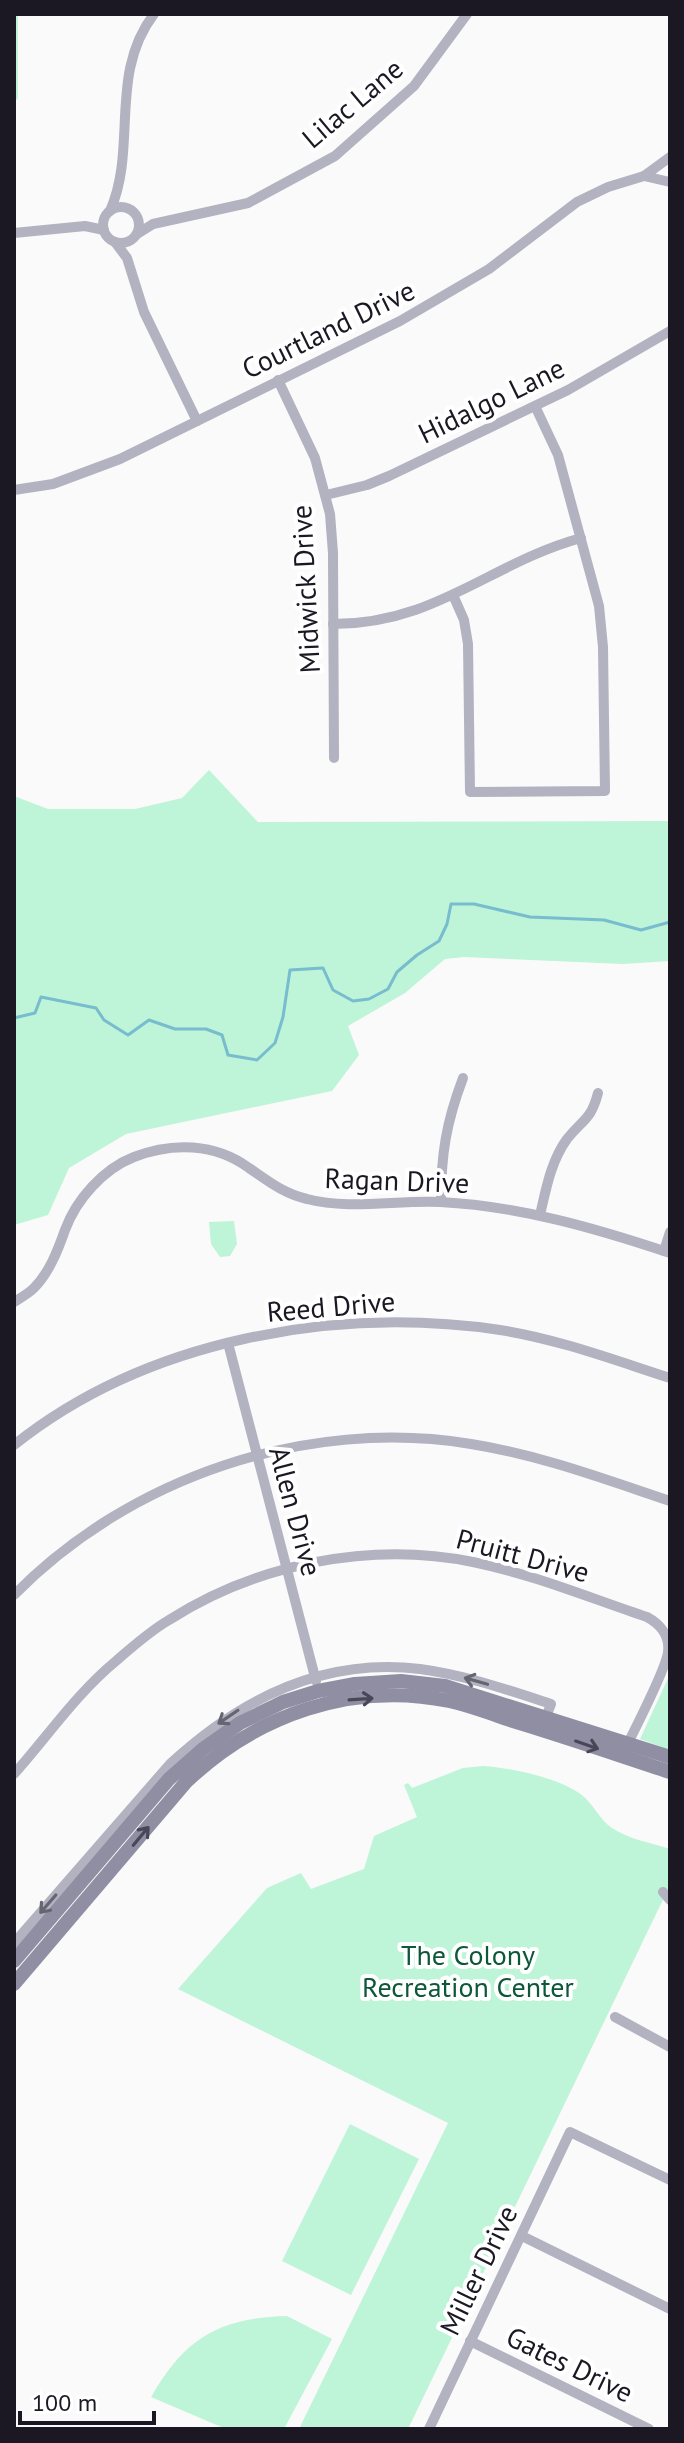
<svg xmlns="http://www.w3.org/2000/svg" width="684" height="2443" font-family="'PT Sans',sans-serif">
<rect width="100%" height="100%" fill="#fafafa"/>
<!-- green -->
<g fill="#bef4d7">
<polygon points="14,14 18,14 18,98 14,103"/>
<polygon points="209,770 258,822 670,821 670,961 623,964 464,957 445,959 405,993 348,1026 359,1055 332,1091 126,1134 69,1168 48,1215 14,1225 14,796 48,809 135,809 182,798"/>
<polygon points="234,1221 237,1244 230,1256 220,1257 211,1244 209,1222"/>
<polygon points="670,1674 670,1750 640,1739"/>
<path d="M 483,1766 C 511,1768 561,1778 583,1796 C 594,1805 600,1820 612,1828 C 628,1839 652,1843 670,1849 L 670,1885 L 408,2429 L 299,2429 L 448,2123 L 178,1989 L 267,1888 L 301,1873 L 311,1889 L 364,1869 L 374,1836 L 417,1817 L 404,1785 L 408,1783 L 412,1788 L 463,1768 Z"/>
<polygon points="350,2124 419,2159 351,2295 282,2261"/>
<path d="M 287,2316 L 332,2339 L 284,2429 L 226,2429 L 151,2397 C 185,2338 219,2318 287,2316 Z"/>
</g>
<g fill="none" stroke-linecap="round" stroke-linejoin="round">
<!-- stream -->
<polyline stroke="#77bccf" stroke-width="3" points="14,1018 35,1013 41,997 96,1008 104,1020 128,1035 149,1020 175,1029 206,1029 222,1035 228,1055 257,1060 275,1043 283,1017 290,970 323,968 333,990 353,1001 369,999 388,989 397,972 417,955 439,941 447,924 451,904 474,904 530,917 604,920 641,930 670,922"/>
<!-- minor -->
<g stroke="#b2b2c0" stroke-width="10">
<polyline points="644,176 670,182"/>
<circle cx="121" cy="225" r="18"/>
<path d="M 110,211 C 138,148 108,74 154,14"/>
<polyline points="14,233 85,226 104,230"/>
<polyline points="137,234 153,224 248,203 335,156 414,86 467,14"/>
<polyline points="115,242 127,258 144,312 197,421"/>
<polyline points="278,380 315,458 330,514 333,553 334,758"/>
<polyline points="14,490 53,484 120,459 400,321 489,269 577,202 608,187 644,176 670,157"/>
<polyline points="326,495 367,485 389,476 568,390 670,331"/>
<polyline points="453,595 464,620 468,644 470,792 605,791 603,647 599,606 558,455 535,406"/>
<path d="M 333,624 C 436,624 490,563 581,538"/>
<path d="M 441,1202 C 441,1155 446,1123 463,1078"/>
<path d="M 540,1215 C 546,1189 551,1161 567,1139 C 583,1119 591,1120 598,1093"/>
<polyline points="664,1251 670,1232"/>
<path d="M 14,1302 C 20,1298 28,1294 34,1288 C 49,1273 58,1250 65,1230 C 76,1200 103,1169 134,1157 C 172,1142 215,1143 249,1168 C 268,1181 284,1194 307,1199 C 349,1210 396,1200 440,1202 C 519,1206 595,1228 670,1253"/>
<polyline points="228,1343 316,1681"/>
<path d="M 14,1445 C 147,1339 335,1306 500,1330 C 558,1339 614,1360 670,1378"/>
<path d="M 14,1595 C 130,1477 307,1417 471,1444 C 540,1455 604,1479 670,1501"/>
<path d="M 14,1774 C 47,1737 77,1693 116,1661 C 132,1647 150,1631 169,1620 C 257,1564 370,1541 473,1562 C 532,1574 590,1598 647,1617 C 660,1624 670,1636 668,1652 C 666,1669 634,1731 625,1749"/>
<polyline points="663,1892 670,1900"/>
<path d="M 14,1943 L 170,1764 C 240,1699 322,1657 420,1669 C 465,1675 508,1690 551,1704 L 546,1717"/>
<polyline points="615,2017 670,2047"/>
<polyline points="522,2236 670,2309"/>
<polyline points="470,2341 649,2429"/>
<polyline points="429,2429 570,2132 670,2180"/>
</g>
<!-- secondary -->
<g stroke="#8f8ea3" stroke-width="14">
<polyline points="14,1961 169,1779 203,1749 240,1723 283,1702 318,1691 355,1684 401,1681 445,1686 670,1757"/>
<path d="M 14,1984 L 186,1782 C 256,1715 352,1681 449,1701 C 471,1706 492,1714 513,1721 C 566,1737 618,1755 670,1772"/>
</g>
</g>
<!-- one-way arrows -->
<defs><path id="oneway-shaft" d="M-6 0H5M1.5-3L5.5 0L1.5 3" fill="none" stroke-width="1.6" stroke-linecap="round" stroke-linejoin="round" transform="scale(2)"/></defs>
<g stroke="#666572">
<use href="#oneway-shaft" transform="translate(476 1681) rotate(-164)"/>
<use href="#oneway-shaft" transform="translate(228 1717) rotate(146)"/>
<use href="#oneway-shaft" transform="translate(48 1904) rotate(131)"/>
</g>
<g stroke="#494757">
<use href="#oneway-shaft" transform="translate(361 1699) rotate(-4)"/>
<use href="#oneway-shaft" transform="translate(587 1745) rotate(19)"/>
<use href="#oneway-shaft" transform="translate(141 1836) rotate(-50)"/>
</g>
<g text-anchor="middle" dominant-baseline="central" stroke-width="8" stroke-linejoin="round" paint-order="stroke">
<!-- street labels -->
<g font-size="28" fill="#1b1824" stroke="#fff">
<text transform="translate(352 103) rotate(-40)">Lilac Lane</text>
<text transform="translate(328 329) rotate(-26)">Courtland Drive</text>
<text transform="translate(491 400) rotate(-26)">Hidalgo Lane</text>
<text transform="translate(305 589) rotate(-93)">Midwick Drive</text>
<text transform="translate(397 1180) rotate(2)">Ragan Drive</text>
<text transform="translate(331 1306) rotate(-5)">Reed Drive</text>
<text transform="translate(296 1511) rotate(75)">Allen Drive</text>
<text transform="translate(523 1555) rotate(15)">Pruitt Drive</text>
<text transform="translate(478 2270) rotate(-64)">Miller Drive</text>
<text transform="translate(570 2364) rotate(26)">Gates Drive</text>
</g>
<!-- park labels -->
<g font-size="28" fill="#0e573b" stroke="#fff">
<text x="468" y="1954">The Colony<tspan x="468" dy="32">Recreation Center</tspan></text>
</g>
</g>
<!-- border -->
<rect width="684" height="2443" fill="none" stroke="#1b1824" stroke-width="32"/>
<!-- scale -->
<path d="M20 2411v12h134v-12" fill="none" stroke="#1b1824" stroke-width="4"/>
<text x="32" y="2411" font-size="24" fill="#1b1824" stroke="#ffffff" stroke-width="6" paint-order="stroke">100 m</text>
</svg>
